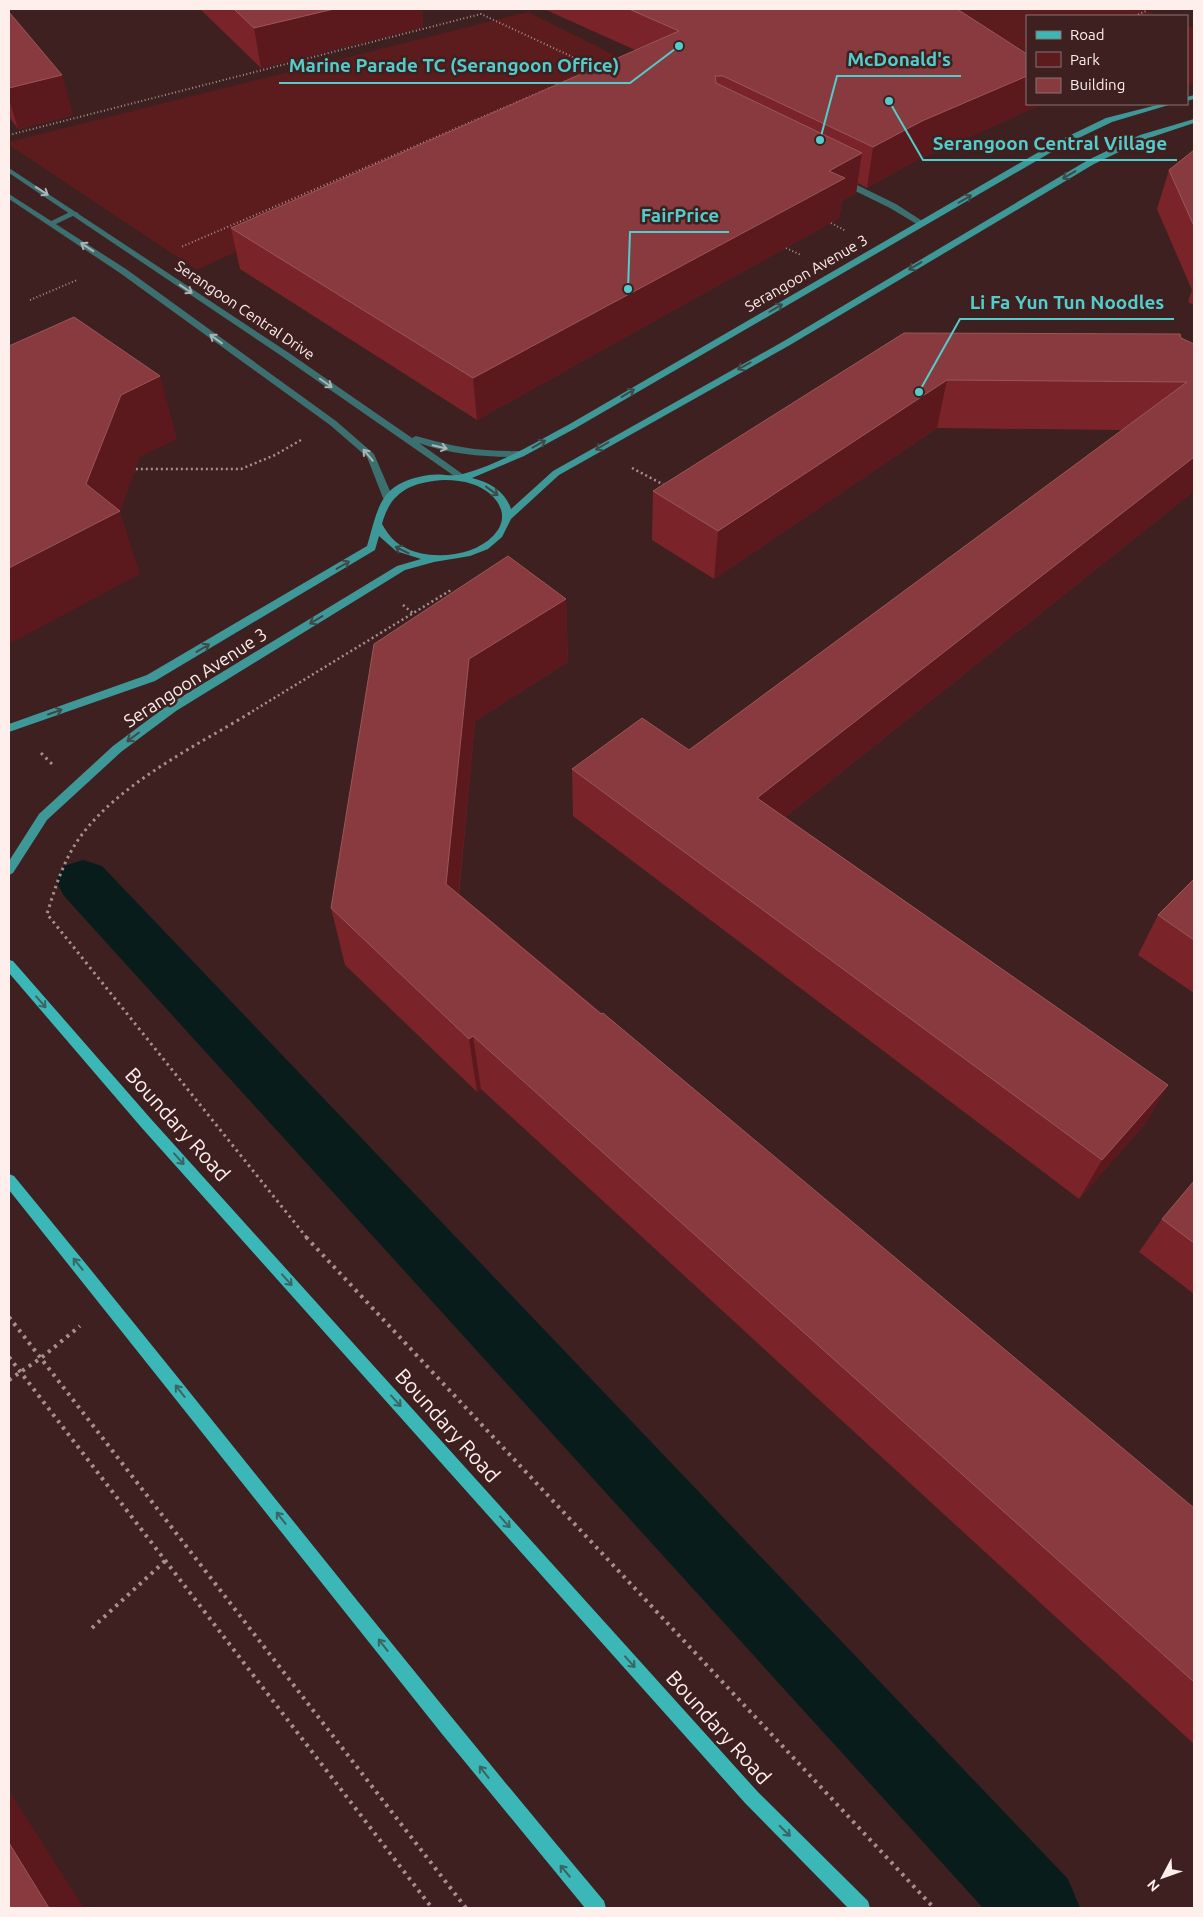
<svg xmlns="http://www.w3.org/2000/svg" width="1203" height="1917" font-family="Ubuntu,sans-serif">
<rect width="100%" height="100%" fill="#3d201f"/>
<!-- green -->
<g fill="#5c1b1c">
<polygon points="954,9 1139,9 1161,16 1027,16 1027,53"/>
<polygon points="528,12 637,66 197,270 9,145 9,142"/>
<polygon points="1187,25 1194,28 1194,84 1187,86"/>
</g>
<g fill="none" stroke-linecap="round" stroke-linejoin="round">
<!-- canal -->
<polygon fill="#091c1c" fill-rule="evenodd" points="83,860 102,866 1068,1879 1080,1908 983,1908 64,896 56,881 64,866"/>
<!-- path-far3 -->
<g stroke="#a6908e" stroke-width="2" stroke-dasharray="1 2.5" stroke-linecap="butt">
<polyline points="1135,16 1146,11"/>
<polyline points="9,135 481,14 596,68 181,247"/>
<polyline points="831,223 846,231"/>
<polyline points="786,248 801,255"/>
<polyline points="30,300 77,280"/>
</g>
<!-- path-far2 -->
<g stroke="#a6908e" stroke-width="2.5" stroke-dasharray="2 3" stroke-linecap="butt">
<polyline points="632,468 666,486"/>
<polyline points="133,472 134,469 241,469 275,455 301,440"/>
<polyline points="403,605 414,614"/>
<polyline points="248,714 451,590"/>
</g>
<!-- path-far1 -->
<g stroke="#a6908e" stroke-width="3" stroke-dasharray="2.5 4" stroke-linecap="butt">
<path d="M 250,713 C 194,747 116,785 78,840 C 63,862 55,888 47,914 L 307,1238"/>
<polyline points="41,753 52,764"/>
</g>
<!-- path -->
<g stroke="#a6908e" stroke-width="4" stroke-dasharray="3 5" stroke-linecap="butt">
<polyline points="306,1237 934,1908"/>
<polyline points="9,1317 466,1908"/>
<polyline points="9,1357 432,1908"/>
<polyline points="9,1380 41,1358 80,1326"/>
<polyline points="92,1628 165,1561"/>
</g>
<!-- lane -->
<g fill="#3c7070" fill-rule="evenodd">
<polygon points="839,179 845,179 896,204 927,224 920,226 890,208 839,183"/>
<polygon points="72,211 79,213 54,225 47,223"/>
</g>
<!-- street -->
<g fill="#3c7070" fill-rule="evenodd">
<path d="M 9,168 L 289,353 L 412,438 L 416,436 C 455,447 480,452 521,451 L 526,454 L 521,457 C 486,457 452,455 419,443 L 468,478 L 466,480 L 460,480 L 283,357 L 9,173 Z"/>
<polygon points="9,194 126,269 336,421 374,454 393,498 391,500 388,501 383,498 367,457 330,425 120,273 9,199"/>
</g>
<!-- secondary -->
<g fill="#3e9897" fill-rule="evenodd">
<polygon points="1194,95 1194,99 1187,101 1187,97"/>
<path d="M 1161,104 L 1172,104 L 1112,122 L 1062,146 L 574,429 L 524,456 L 472,478 C 489,482 505,491 511,509 L 553,471 L 784,341 L 1088,160 L 1140,135 L 1194,119 L 1194,123 L 1146,139 L 1094,164 L 790,345 L 559,475 L 511,519 L 502,537 L 488,549 L 470,556 L 434,562 L 405,570 L 176,711 L 121,752 L 47,820 L 13,873 L 9,875 L 9,861 L 39,814 L 113,746 L 168,705 L 397,566 L 421,559 L 396,551 L 379,536 L 375,550 L 155,681 L 9,732 L 9,724 L 147,675 L 367,546 C 379,506 379,483 429,475 C 440,473 453,477 463,474 C 500,464 534,443 568,425 L 1056,142 L 1106,118 ZM 445,480 C 455,480 463,481 472,484 C 495,491 514,515 493,536 C 471,559 421,562 396,542 C 390,537 386,531 382,524 C 391,490 413,482 445,480 Z"/>
</g>
<!-- primary -->
<g fill="#3ab7b6" fill-rule="evenodd">
<polygon points="9,960 13,961 151,1119 757,1791 868,1901 870,1908 848,1908 745,1803 141,1127 9,973"/>
<path d="M 9,1174 L 14,1176 C 212,1416 403,1663 604,1901 L 606,1908 L 585,1908 L 442,1734 L 9,1190 Z"/>
</g>
</g>
<!-- wall -->
<g fill="#7a242a">
<polygon points="200,9 422,9 423,27 261,68"/>
<polygon points="544,9 957,9 1038,106 915,161 867,188 858,183 856,193 842,201 839,218 477,420 240,269 231,228 635,50"/>
<polygon points="9,12 73,115 18,129 9,117"/>
<polygon points="1194,150 1194,305 1188,302 1192,290 1157,209 1169,170"/>
<polygon points="904,333 1181,338 1194,344 1194,491 785,817 1168,1085 1144,1125 1079,1199 573,816 572,769 689,750 1122,430 937,428 714,579 652,540 653,491"/>
<polygon points="566,599 568,662 475,721 459,894 1194,1508 1194,1744 481,1089 477,1092 345,965 331,908"/>
<polygon points="1194,879 1194,993 1138,955 1158,915"/>
<polygon points="1194,1181 1194,1294 1139,1252 1162,1219"/>
</g>
<!-- shaded-wall -->
<g fill="#5c191d">
<polygon points="334,9 422,9 423,27 261,68 254,28"/>
<polygon points="62,75 73,115 18,129 9,99 9,88"/>
<polygon points="1027,76 1027,104 1039,104 1038,106 915,161 867,188 873,147 922,121"/>
<polygon points="862,153 856,193 842,201 839,218 477,420 473,378 829,171"/>
<polygon points="160,376 177,439 140,457 120,512 140,574 9,644 9,568 86,484 121,395"/>
<polygon points="947,380 937,428 714,579 718,531"/>
<polygon points="1194,457 1194,491 751,844 757,798"/>
<polygon points="566,599 568,662 475,721 454,942 446,884 469,659"/>
<polygon points="473,1036 481,1089 477,1092 469,1039"/>
<polygon points="1168,1085 1144,1125 1079,1199 1102,1160"/>
<polygon points="9,1791 84,1908 49,1908 9,1843"/>
</g>
<!-- building -->
<g fill="#883a3f" stroke="#9b565a">
<polygon points="234,9 334,9 254,28"/>
<polygon points="629,9 957,9 1027,54 1027,76 922,121 873,147 723,76 715,76 716,83 862,153 829,171 845,178 473,378 231,228 679,31"/>
<polygon points="9,12 62,75 9,88"/>
<polygon points="1194,150 1194,226 1169,170"/>
<polygon points="74,317 160,376 121,395 86,484 120,511 9,568 9,346"/>
<polygon points="904,333 1180,334 1181,338 1194,344 1194,457 757,798 1168,1085 1102,1160 572,769 642,718 689,750 1187,382 947,380 718,531 653,491"/>
<polygon points="508,556 566,599 469,659 446,884 601,1014 603,1013 1194,1508 1194,1682 473,1036 469,1039 331,908 374,644"/>
<polygon points="1194,879 1194,940 1158,915"/>
<polygon points="1194,1181 1194,1243 1162,1219"/>
<polygon points="9,1843 49,1908 9,1908"/>
</g>
<!-- one-way arrows -->
<defs><path id="oneway-shaft" d="M-6 0H5M1.5-3L5.5 0L1.5 3" fill="none" stroke-width="1.6" stroke-linecap="round" stroke-linejoin="round" transform="scale(1.25)"/></defs>
<g stroke="#3d4a49">
<use href="#oneway-shaft" transform="translate(1069 175) rotate(149)"/>
<use href="#oneway-shaft" transform="translate(965 199) rotate(-30)"/>
<use href="#oneway-shaft" transform="translate(915 266) rotate(149)"/>
<use href="#oneway-shaft" transform="translate(776 308) rotate(-30)"/>
<use href="#oneway-shaft" transform="translate(744 366) rotate(151)"/>
<use href="#oneway-shaft" transform="translate(628 393) rotate(-31)"/>
<use href="#oneway-shaft" transform="translate(539 444) rotate(-29)"/>
<use href="#oneway-shaft" transform="translate(602 446) rotate(150)"/>
<use href="#oneway-shaft" transform="translate(492 491) rotate(36)"/>
<use href="#oneway-shaft" transform="translate(402 550) rotate(-154)"/>
<use href="#oneway-shaft" transform="translate(343 565) rotate(-31)"/>
<use href="#oneway-shaft" transform="translate(316 620) rotate(149)"/>
<use href="#oneway-shaft" transform="translate(203 648) rotate(-31)"/>
<use href="#oneway-shaft" transform="translate(55 712) rotate(-19)"/>
<use href="#oneway-shaft" transform="translate(133 737) rotate(143)"/>
</g>
<g stroke="#a7b5b4">
<use href="#oneway-shaft" transform="translate(42 191) rotate(33)"/>
<use href="#oneway-shaft" transform="translate(87 247) rotate(-147)"/>
<use href="#oneway-shaft" transform="translate(186 289) rotate(34)"/>
<use href="#oneway-shaft" transform="translate(216 339) rotate(-144)"/>
<use href="#oneway-shaft" transform="translate(326 383) rotate(35)"/>
<use href="#oneway-shaft" transform="translate(440 447) rotate(13)"/>
<use href="#oneway-shaft" transform="translate(368 455) rotate(-130)"/>
</g>
<g stroke="#3c6463">
<use href="#oneway-shaft" transform="translate(41 1002) rotate(49)"/>
<use href="#oneway-shaft" transform="translate(179 1159) rotate(48)"/>
<use href="#oneway-shaft" transform="translate(78 1264) rotate(-129)"/>
<use href="#oneway-shaft" transform="translate(287 1280) rotate(48)"/>
<use href="#oneway-shaft" transform="translate(180 1391) rotate(-128)"/>
<use href="#oneway-shaft" transform="translate(396 1401) rotate(48)"/>
<use href="#oneway-shaft" transform="translate(281 1518) rotate(-128)"/>
<use href="#oneway-shaft" transform="translate(505 1522) rotate(48)"/>
<use href="#oneway-shaft" transform="translate(383 1645) rotate(-128)"/>
<use href="#oneway-shaft" transform="translate(630 1662) rotate(48)"/>
<use href="#oneway-shaft" transform="translate(484 1772) rotate(-128)"/>
<use href="#oneway-shaft" transform="translate(785 1831) rotate(45)"/>
<use href="#oneway-shaft" transform="translate(565 1871) rotate(-130)"/>
</g>
<g text-anchor="middle" dominant-baseline="central" stroke-width="5" stroke-linejoin="round" paint-order="stroke">
<!-- far-street labels -->
<g font-size="15" fill="#feeeec" stroke="#3d201f">
<text transform="translate(806 273) rotate(-30)">Serangoon Avenue 3</text>
<text transform="translate(245 310) rotate(34)">Serangoon Central Drive</text>
</g>
<!-- street labels -->
<g font-size="18" fill="#feeeec" stroke="#3d201f">
<text transform="translate(195 677) rotate(-33)">Serangoon Avenue 3</text>
</g>
<!-- near-street labels -->
<g font-size="21" fill="#feeeec" stroke="#3d201f">
<text transform="translate(178 1124) rotate(48)">Boundary Road</text>
<text transform="translate(448 1425) rotate(48)">Boundary Road</text>
<text transform="translate(719 1727) rotate(48)">Boundary Road</text>
</g>
</g>
<!-- callouts -->
<path fill="none" stroke="#52cdcc" stroke-width="2" d="M820 140L837 76H961M679 46L630 83H279M889 101L923 160H1177M628 289L630 232H729M919 392L960 319H1174"/>
<g fill="#52cdcc" stroke="#3d201f" stroke-width="2">
<circle cx="820" cy="140" r="5"/>
<circle cx="679" cy="46" r="5"/>
<circle cx="889" cy="101" r="5"/>
<circle cx="628" cy="289" r="5"/>
<circle cx="919" cy="392" r="5"/>
</g>
<g font-size="19" text-anchor="middle" font-weight="bold" fill="#52cdcc" stroke="#3d201f" stroke-width="5" stroke-linejoin="round" paint-order="stroke">
<text x="899" y="66">McDonald's</text>
<text x="454" y="72">Marine Parade TC (Serangoon Office)</text>
<text x="1050" y="150">Serangoon Central Village</text>
<text x="680" y="222">FairPrice</text>
<text x="1067" y="309">Li Fa Yun Tun Noodles</text>
</g>
<!-- border -->
<rect width="1203" height="1917" fill="none" stroke="#feeeec" stroke-width="20"/>
<!-- legend -->
<rect x="1026" y="15" width="162" height="90" fill="#3d201f" stroke="#8a7271"/>
<rect x="1036" y="31" width="25" height="8" fill="#3ab7b6" stroke="#8a7271"/>
<text x="1070" y="40" font-size="15" fill="#feeeec">Road</text>
<rect x="1036" y="52" width="25" height="15" fill="#5c1b1c" stroke="#8a7271"/>
<text x="1070" y="65" font-size="15" fill="#feeeec">Park</text>
<rect x="1036" y="78" width="25" height="15" fill="#883a3f" stroke="#8a7271"/>
<text x="1070" y="90" font-size="15" fill="#feeeec">Building</text>
<!-- north arrow -->
<g transform="translate(1163 1877) rotate(229)" stroke="#3d201f" stroke-width="4" paint-order="stroke">
<path d="M0-4L9 19L0 12L-9 19Z" fill="#feeeec"/>
<text y="-8" font-size="14" font-weight="bold" text-anchor="middle" fill="#feeeec">N</text>
</g>
</svg>
